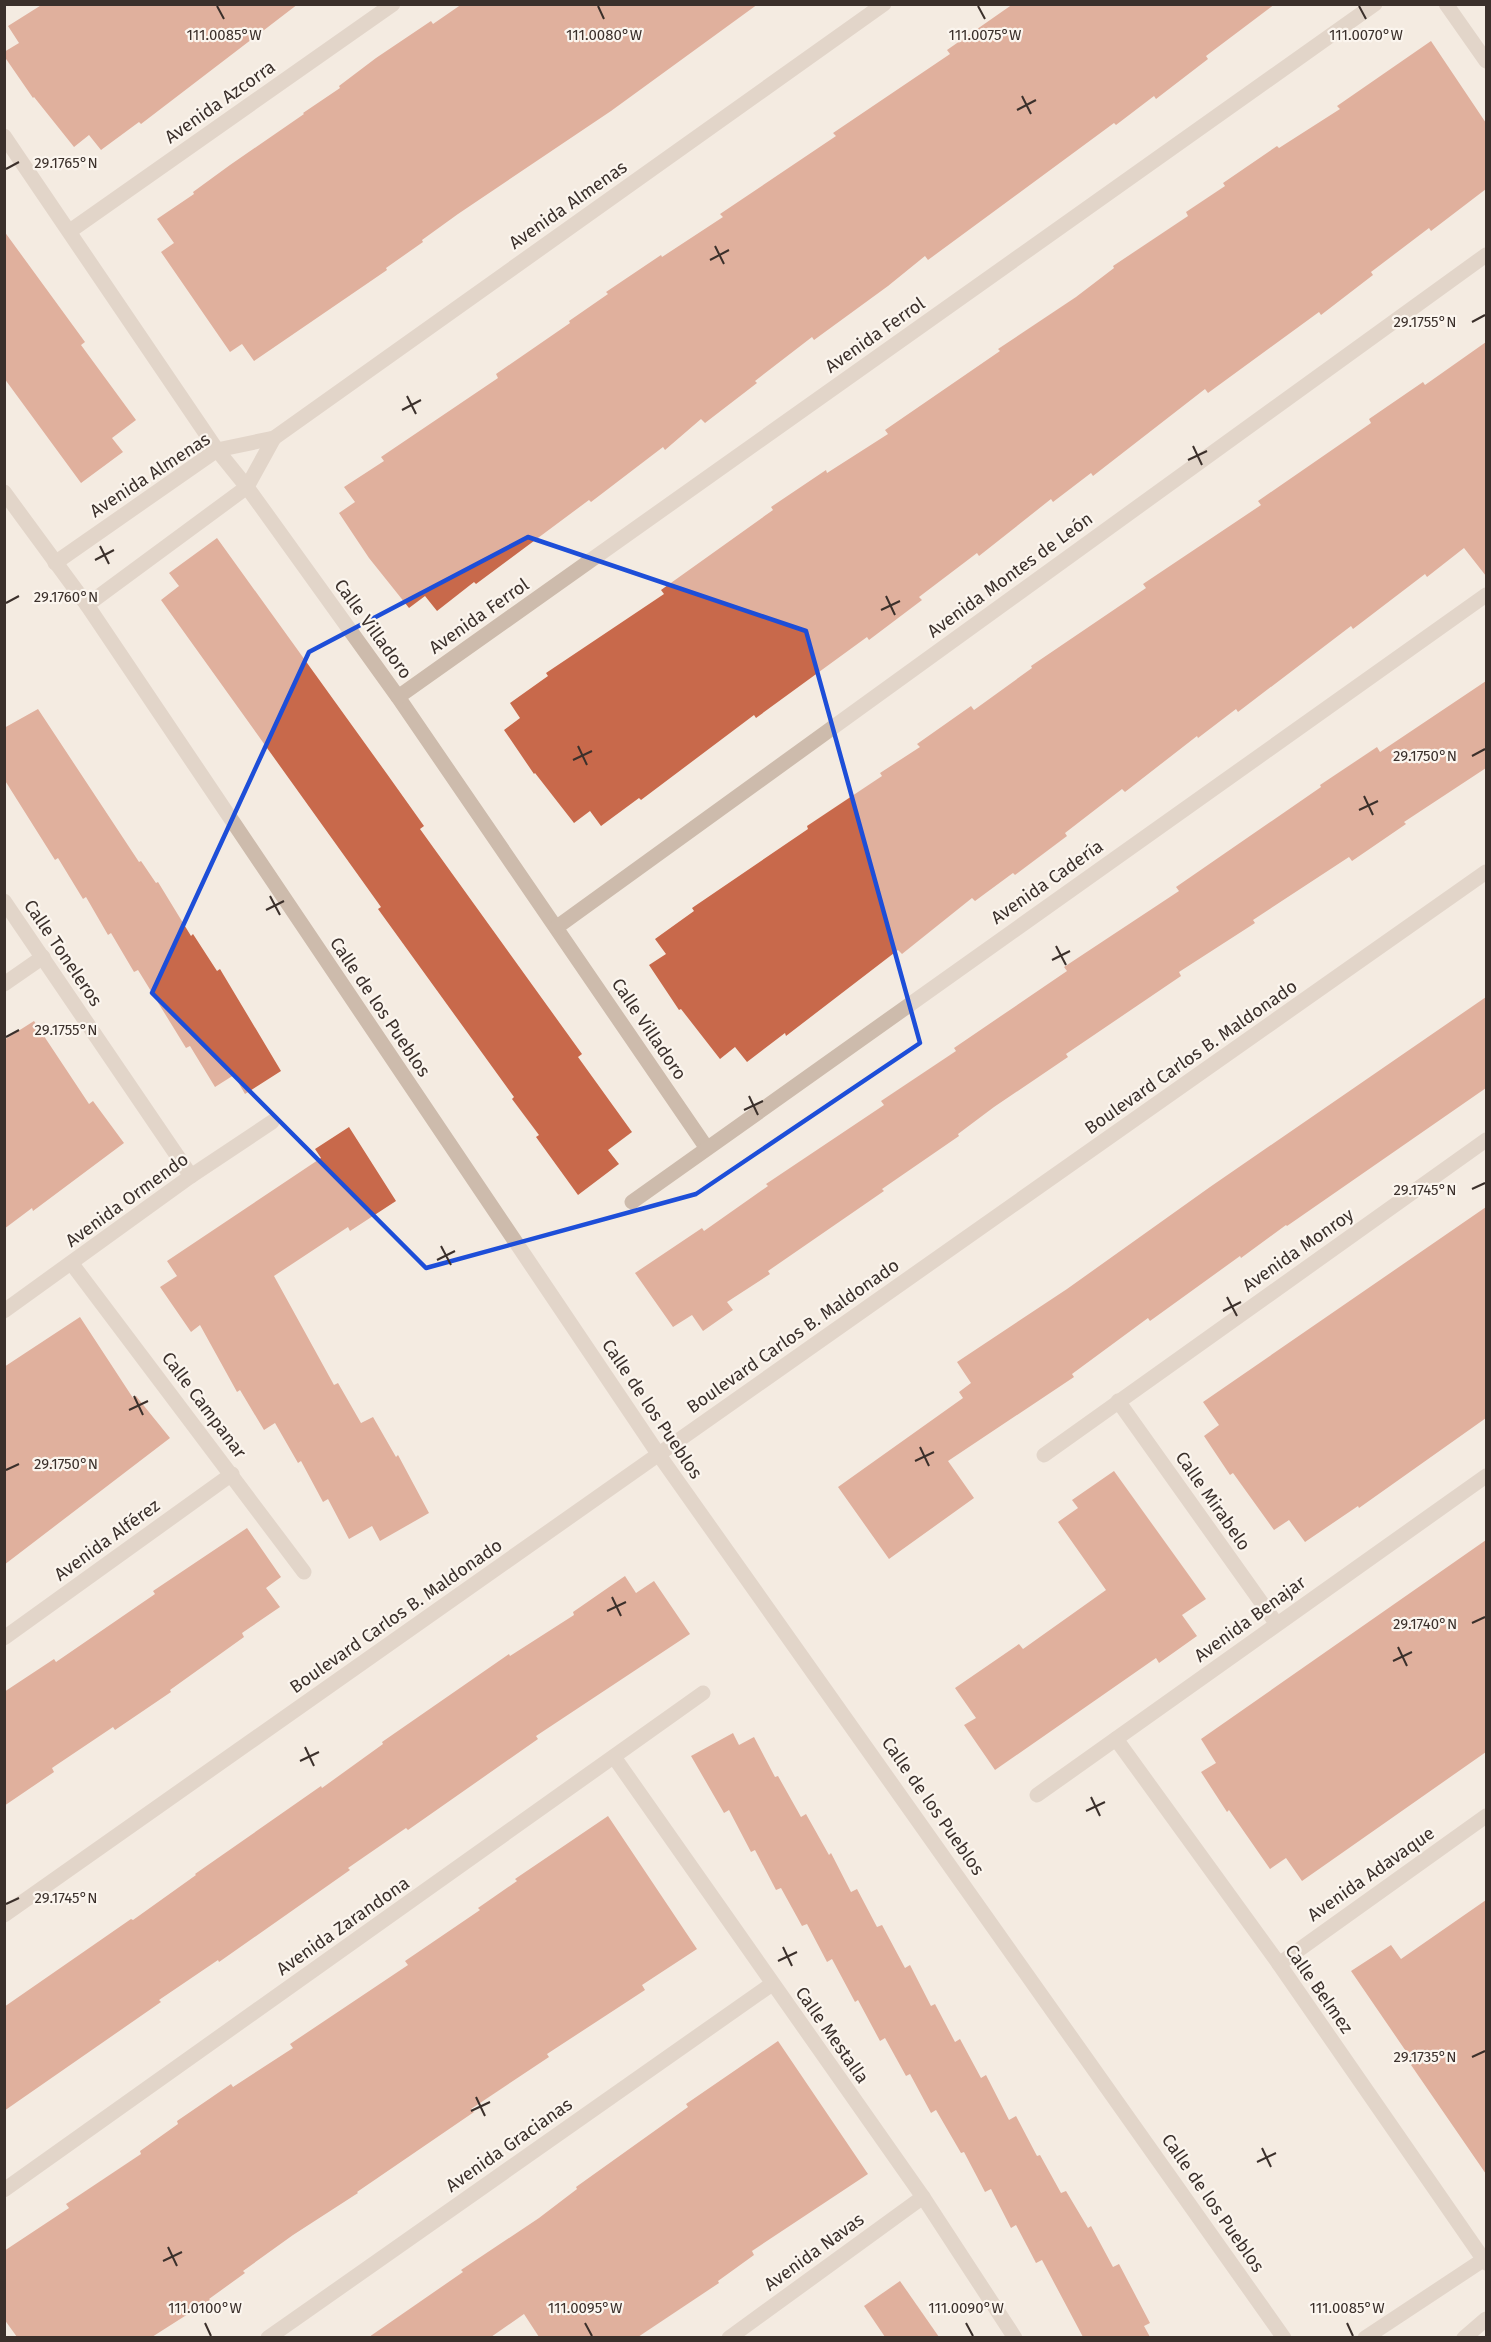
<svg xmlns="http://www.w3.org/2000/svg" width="1491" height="2342" font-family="'Fira Sans',sans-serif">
<rect width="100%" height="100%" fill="#f4ebe1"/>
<!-- building -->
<g fill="#c8694b">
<polygon points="43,4 298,4 141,124 139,122 101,150 89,135 74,147 34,97 33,98 4,56 4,52 19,43 8,26"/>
<polygon points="462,4 758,4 611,111 458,214 422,240 423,242 386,268 387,270 254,361 242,344 230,352 161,252 174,243 157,219 194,194 193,192 230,165 304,114 303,113 340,88 339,86 376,58 431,21 433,24"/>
<polygon points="1013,4 1275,4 1206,56 1208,59 1156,99 1154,96 1116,125 1114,123 928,260 925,256 888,286 814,340 812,337 755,381 757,383 705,423 701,419 665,450 663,447 591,502 589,500 476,584 474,582 437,611 425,596 409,608 369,558 339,513 355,502 344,487 384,461 381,457 498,378 496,374 570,323 569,321 608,294 606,292 661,255 662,257 723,217 720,214 836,136 833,133 950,54 947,50"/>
<polygon points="1431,41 1486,123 1486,189 1431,231 1429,228 1371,272 1373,275 1321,315 1319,312 1208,393 1205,389 1093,476 1091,473 1053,502 1051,499 979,556 977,553 919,597 922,600 869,640 867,637 756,718 754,715 641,800 639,798 601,826 590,811 574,823 535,773 534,774 504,730 520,718 510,703 548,676 546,673 664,594 661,590 773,510 771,507 826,470 827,473 888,434 885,430 1000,351 998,349 1076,297 1114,268 1113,266 1188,216 1186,212 1225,186 1223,183 1277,146 1279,148 1340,109 1337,106"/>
<polygon points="4,231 85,342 81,345 136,420 112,438 123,452 81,483 4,378"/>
<polygon points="1486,342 1486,576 1464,548 1427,577 1425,574 1353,629 1351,626 1238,712 1236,709 1198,738 1197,736 1125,792 1122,789 1065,833 1067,836 1015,875 1013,873 975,901 972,898 902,954 898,950 786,1036 785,1033 747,1062 735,1047 720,1059 681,1009 679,1010 649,965 666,954 655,939 694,911 692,908 808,829 807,826 882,776 880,773 920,747 917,744 971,706 974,710 1032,668 1031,666 1146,588 1143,584 1261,505 1258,501 1371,423 1369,419 1423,382 1425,385"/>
<polygon points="217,538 387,774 424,826 420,829 582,1054 578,1057 632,1132 608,1150 619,1164 578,1195 536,1137 539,1135 512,1099 514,1097 378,909 381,907 161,600 179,586 169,573"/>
<polygon points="1486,681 1486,768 1404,822 1406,824 1352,861 1349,857 1253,920 1255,923 1179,972 1181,976 1066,1054 1068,1057 994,1107 958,1134 959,1136 882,1189 884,1191 768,1271 770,1274 727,1302 733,1310 703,1331 692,1315 673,1327 635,1273 702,1228 704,1231 768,1186 766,1184 884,1105 881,1101 956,1051 954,1048 1067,971 1064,967 1179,891 1176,887 1321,787 1320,785 1377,747 1380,752"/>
<polygon points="38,709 139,862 141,861 156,883 158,882 191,936 193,934 217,971 220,969 281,1071 245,1094 234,1075 215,1087 190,1046 186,1048 138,970 134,972 111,933 108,935 86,897 83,899 58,858 55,860 4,779 4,728"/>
<polygon points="1486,997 1486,1088 1287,1226 1286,1225 1241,1258 1240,1256 1150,1321 1148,1318 1072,1374 1074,1377 948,1461 974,1498 889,1559 838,1487 963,1398 959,1392 971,1383 957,1362 1067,1289 1210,1187"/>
<polygon points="34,1021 89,1104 93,1101 124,1143 33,1211 32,1208 4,1229 4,1040"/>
<polygon points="349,1127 396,1201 350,1231 348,1227 274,1276 334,1385 338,1383 361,1423 373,1417 396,1457 398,1455 429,1513 380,1541 372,1526 349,1539 328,1499 323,1502 301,1461 298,1463 275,1423 264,1430 240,1390 237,1392 200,1325 191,1332 160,1287 177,1276 167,1261 321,1158 315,1149"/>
<polygon points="1486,1207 1486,1418 1359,1508 1358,1506 1305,1542 1289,1520 1274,1530 1233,1473 1230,1475 1204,1436 1219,1425 1203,1402"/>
<polygon points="80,1317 133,1398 136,1396 170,1438 4,1565 4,1367"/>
<polygon points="1114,1471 1206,1599 1182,1615 1197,1636 1159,1663 1156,1658 995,1770 964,1725 976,1718 955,1688 1019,1644 1023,1649 1106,1590 1058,1522 1078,1508 1072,1500"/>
<polygon points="247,1528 281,1577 266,1588 280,1607 242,1633 244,1637 170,1690 171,1692 115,1730 113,1727 52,1768 54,1772 4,1806 4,1692 54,1659 56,1662 155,1594 153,1591"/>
<polygon points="1486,1540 1486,1752 1302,1881 1286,1858 1270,1869 1229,1810 1227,1812 1201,1772 1216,1763 1201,1739"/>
<polygon points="625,1576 636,1593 654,1581 690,1634 536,1736 538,1739 408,1830 406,1828 348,1868 350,1870 219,1962 218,1960 159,2000 161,2002 4,2111 4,2007 131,1919 133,1920 196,1875 195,1874 321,1786 322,1788 383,1744 382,1742 509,1654 510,1656 574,1615 573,1612"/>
<polygon points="733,1733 739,1745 754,1737 775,1777 778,1776 801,1817 806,1814 829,1855 831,1853 851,1892 857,1889 877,1927 882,1925 905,1968 910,1965 931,2006 935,2004 955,2042 960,2039 981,2078 986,2075 1009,2120 1016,2116 1037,2156 1040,2155 1061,2193 1066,2191 1088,2228 1091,2226 1113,2267 1119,2264 1150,2323 1144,2326 1150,2337 1083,2337 1042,2260 1036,2263 1016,2225 1011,2228 991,2189 985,2192 964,2152 961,2153 936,2110 931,2113 910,2074 906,2076 885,2038 880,2041 858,2000 855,2002 832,1959 827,1962 807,1924 802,1926 781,1888 776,1890 755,1850 751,1852 729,1810 724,1813 691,1756"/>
<polygon points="608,1816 697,1949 642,1985 645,1990 547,2054 549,2057 471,2109 474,2112 357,2192 358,2193 293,2235 243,2271 245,2273 209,2299 210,2300 152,2337 17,2337 4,2319 4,2251 69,2208 66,2204 141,2154 140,2151 178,2124 177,2121 231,2084 233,2087 293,2048 290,2044 408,1965 405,1961 480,1910 478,1908 517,1881 515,1879"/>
<polygon points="1486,1900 1486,2174 1411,2065 1414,2063 1351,1971 1391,1945 1401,1959"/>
<polygon points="778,2041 868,2174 752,2251 754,2255 718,2281 719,2283 638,2337 539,2337 524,2314 491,2337 369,2337 463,2272 461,2270 539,2218 577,2189 576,2187 688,2107 686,2104"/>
<polygon points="900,2281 939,2337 885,2337 864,2306"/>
</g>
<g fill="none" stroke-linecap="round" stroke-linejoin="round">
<!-- minor -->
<g stroke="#cdbbac" stroke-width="15">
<polyline points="1446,4 1486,61"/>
<polyline points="4,136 217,450 247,487 398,697 706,1147"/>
<polyline points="70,231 393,4"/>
<polyline points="4,492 87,605 659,1455 1284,2338"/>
<polyline points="55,563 217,450 274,438 884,4"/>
<polyline points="87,605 247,487 274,438"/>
<polyline points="398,697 1375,4"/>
<polyline points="4,901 191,1176"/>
<polyline points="557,927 1486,255"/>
<polyline points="4,984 43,957"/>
<polyline points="632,1202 1486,595"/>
<polyline points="72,1264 304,1572"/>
<polyline points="4,1311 191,1176 272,1122"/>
<polyline points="1118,1401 1276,1623"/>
<polyline points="1044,1455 1486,1140"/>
<polyline points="4,1638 232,1474"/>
<polyline points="1116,1739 1279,1964 1486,2263"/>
<polyline points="614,1757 923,2197 1015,2338"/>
<polyline points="1037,1795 1486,1476"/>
<polyline points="4,1915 1486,872"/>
<polyline points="1279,1964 1486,1816"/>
<polyline points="4,2190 703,1693"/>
<polyline points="268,2338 772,1984"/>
<polyline points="729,2338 923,2197"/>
<polyline points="1365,2338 1486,2258"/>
<polyline points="1464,2338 1486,2319"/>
</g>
</g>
<!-- marked area -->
<path d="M0 0H1491V2342H0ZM 528,537 L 806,631 L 920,1043 L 696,1194 L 426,1268 L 152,993 L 309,652 Z" fill="#f4ebe1" fill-opacity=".55" fill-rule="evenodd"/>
<path fill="none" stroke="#1d4ed8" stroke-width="4.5" stroke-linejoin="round" d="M 528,537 L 806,631 L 920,1043 L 696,1194 L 426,1268 L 152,993 L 309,652 Z"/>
<!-- ticks -->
<path fill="none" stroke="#3b302b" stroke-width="2" d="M 217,6 L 224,19M 598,6 L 604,19M 978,6 L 985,19M 1359,6 L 1366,19M 1022,96 L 1031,114M 1017,110 L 1036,100M 6,169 L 19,162M 715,246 L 724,264M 710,260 L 729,250M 1472,322 L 1485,315M 407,396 L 416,414M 402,410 L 421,400M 1193,446 L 1202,465M 1188,460 L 1207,451M 100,546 L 109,564M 95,560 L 114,550M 886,596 L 895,615M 6,603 L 19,596M 881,610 L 900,601M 578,746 L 587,765M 1472,756 L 1485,749M 573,760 L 592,751M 1364,796 L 1373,815M 1359,810 L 1378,801M 270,896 L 280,915M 266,910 L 284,901M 1056,946 L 1066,965M 1052,960 L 1070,951M 6,1037 L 19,1030M 749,1096 L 758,1115M 744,1110 L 763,1101M 1472,1189 L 1485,1183M 441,1246 L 451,1265M 437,1260 L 455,1251M 1227,1297 L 1237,1316M 1223,1311 L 1241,1302M 134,1396 L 143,1415M 129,1410 L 148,1401M 920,1447 L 929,1466M 915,1461 L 934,1452M 6,1470 L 19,1464M 612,1597 L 621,1616M 607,1611 L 626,1602M 1472,1623 L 1485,1617M 1398,1647 L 1407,1666M 1393,1661 L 1412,1652M 305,1747 L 314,1766M 300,1761 L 319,1752M 1091,1797 L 1100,1816M 1086,1811 L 1105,1802M 6,1904 L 19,1898M 783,1947 L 792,1966M 778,1961 L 797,1952M 1472,2057 L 1485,2051M 476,2097 L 485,2116M 471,2111 L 490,2102M 1262,2148 L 1271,2167M 1257,2162 L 1276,2153M 168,2247 L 177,2266M 163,2261 L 182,2252M 205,2323 L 211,2336M 585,2323 L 592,2336M 966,2323 L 973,2336M 1347,2323 L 1353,2336"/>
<g text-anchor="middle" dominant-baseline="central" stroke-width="4.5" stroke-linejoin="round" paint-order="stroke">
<!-- street labels -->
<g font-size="18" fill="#3b302b" stroke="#fbf5ee">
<text transform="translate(220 102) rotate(-35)">Avenida Azcorra</text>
<text transform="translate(568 205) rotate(-35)">Avenida Almenas</text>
<text transform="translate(875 335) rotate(-35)">Avenida Ferrol</text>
<text transform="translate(150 475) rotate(-33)">Avenida Almenas</text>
<text transform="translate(1010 575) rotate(-36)">Avenida Montes de León</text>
<text transform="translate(479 616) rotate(-35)">Avenida Ferrol</text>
<text transform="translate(373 629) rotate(54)">Calle Villadoro</text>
<text transform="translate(1047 882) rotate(-35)">Avenida Cadería</text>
<text transform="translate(63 953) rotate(56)">Calle Toneleros</text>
<text transform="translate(380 1007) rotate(56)">Calle de los Pueblos</text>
<text transform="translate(649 1029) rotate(56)">Calle Villadoro</text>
<text transform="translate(1191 1057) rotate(-35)">Boulevard Carlos B. Maldonado</text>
<text transform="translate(127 1200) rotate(-36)">Avenida Ormendo</text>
<text transform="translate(1298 1250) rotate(-35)">Avenida Monroy</text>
<text transform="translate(793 1336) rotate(-35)">Boulevard Carlos B. Maldonado</text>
<text transform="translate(204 1405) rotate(53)">Calle Campanar</text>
<text transform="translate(652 1409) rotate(56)">Calle de los Pueblos</text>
<text transform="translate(1213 1501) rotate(55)">Calle Mirabelo</text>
<text transform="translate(107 1540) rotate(-36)">Avenida Alférez</text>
<text transform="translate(396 1616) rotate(-35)">Boulevard Carlos B. Maldonado</text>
<text transform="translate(1250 1619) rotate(-36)">Avenida Benajar</text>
<text transform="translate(933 1806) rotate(55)">Calle de los Pueblos</text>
<text transform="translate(1371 1874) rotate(-35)">Avenida Adavaque</text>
<text transform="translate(343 1926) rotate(-35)">Avenida Zarandona</text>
<text transform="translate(1319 1989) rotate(55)">Calle Belmez</text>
<text transform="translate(832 2035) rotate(55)">Calle Mestalla</text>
<text transform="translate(509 2145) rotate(-35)">Avenida Gracianas</text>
<text transform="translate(1213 2203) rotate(55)">Calle de los Pueblos</text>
<text transform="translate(814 2252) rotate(-36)">Avenida Navas</text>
</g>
</g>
<g font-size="15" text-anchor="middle" fill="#3b302b" stroke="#fbf5ee" stroke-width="4.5" stroke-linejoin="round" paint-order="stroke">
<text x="224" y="40">111.0085°W</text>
<text x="604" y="40">111.0080°W</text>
<text x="985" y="40">111.0075°W</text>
<text x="1366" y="40">111.0070°W</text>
<text x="66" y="168">29.1765°N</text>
<text x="1425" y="327">29.1755°N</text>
<text x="66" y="602">29.1760°N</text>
<text x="1425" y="761">29.1750°N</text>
<text x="66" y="1035">29.1755°N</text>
<text x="1425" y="1195">29.1745°N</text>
<text x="66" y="1469">29.1750°N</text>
<text x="1425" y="1629">29.1740°N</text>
<text x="66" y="1903">29.1745°N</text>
<text x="1425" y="2062">29.1735°N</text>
<text x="205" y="2313">111.0100°W</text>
<text x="585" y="2313">111.0095°W</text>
<text x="966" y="2313">111.0090°W</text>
<text x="1347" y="2313">111.0085°W</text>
</g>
<!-- border -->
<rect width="1491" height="2342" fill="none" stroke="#3b302b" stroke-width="12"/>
</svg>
